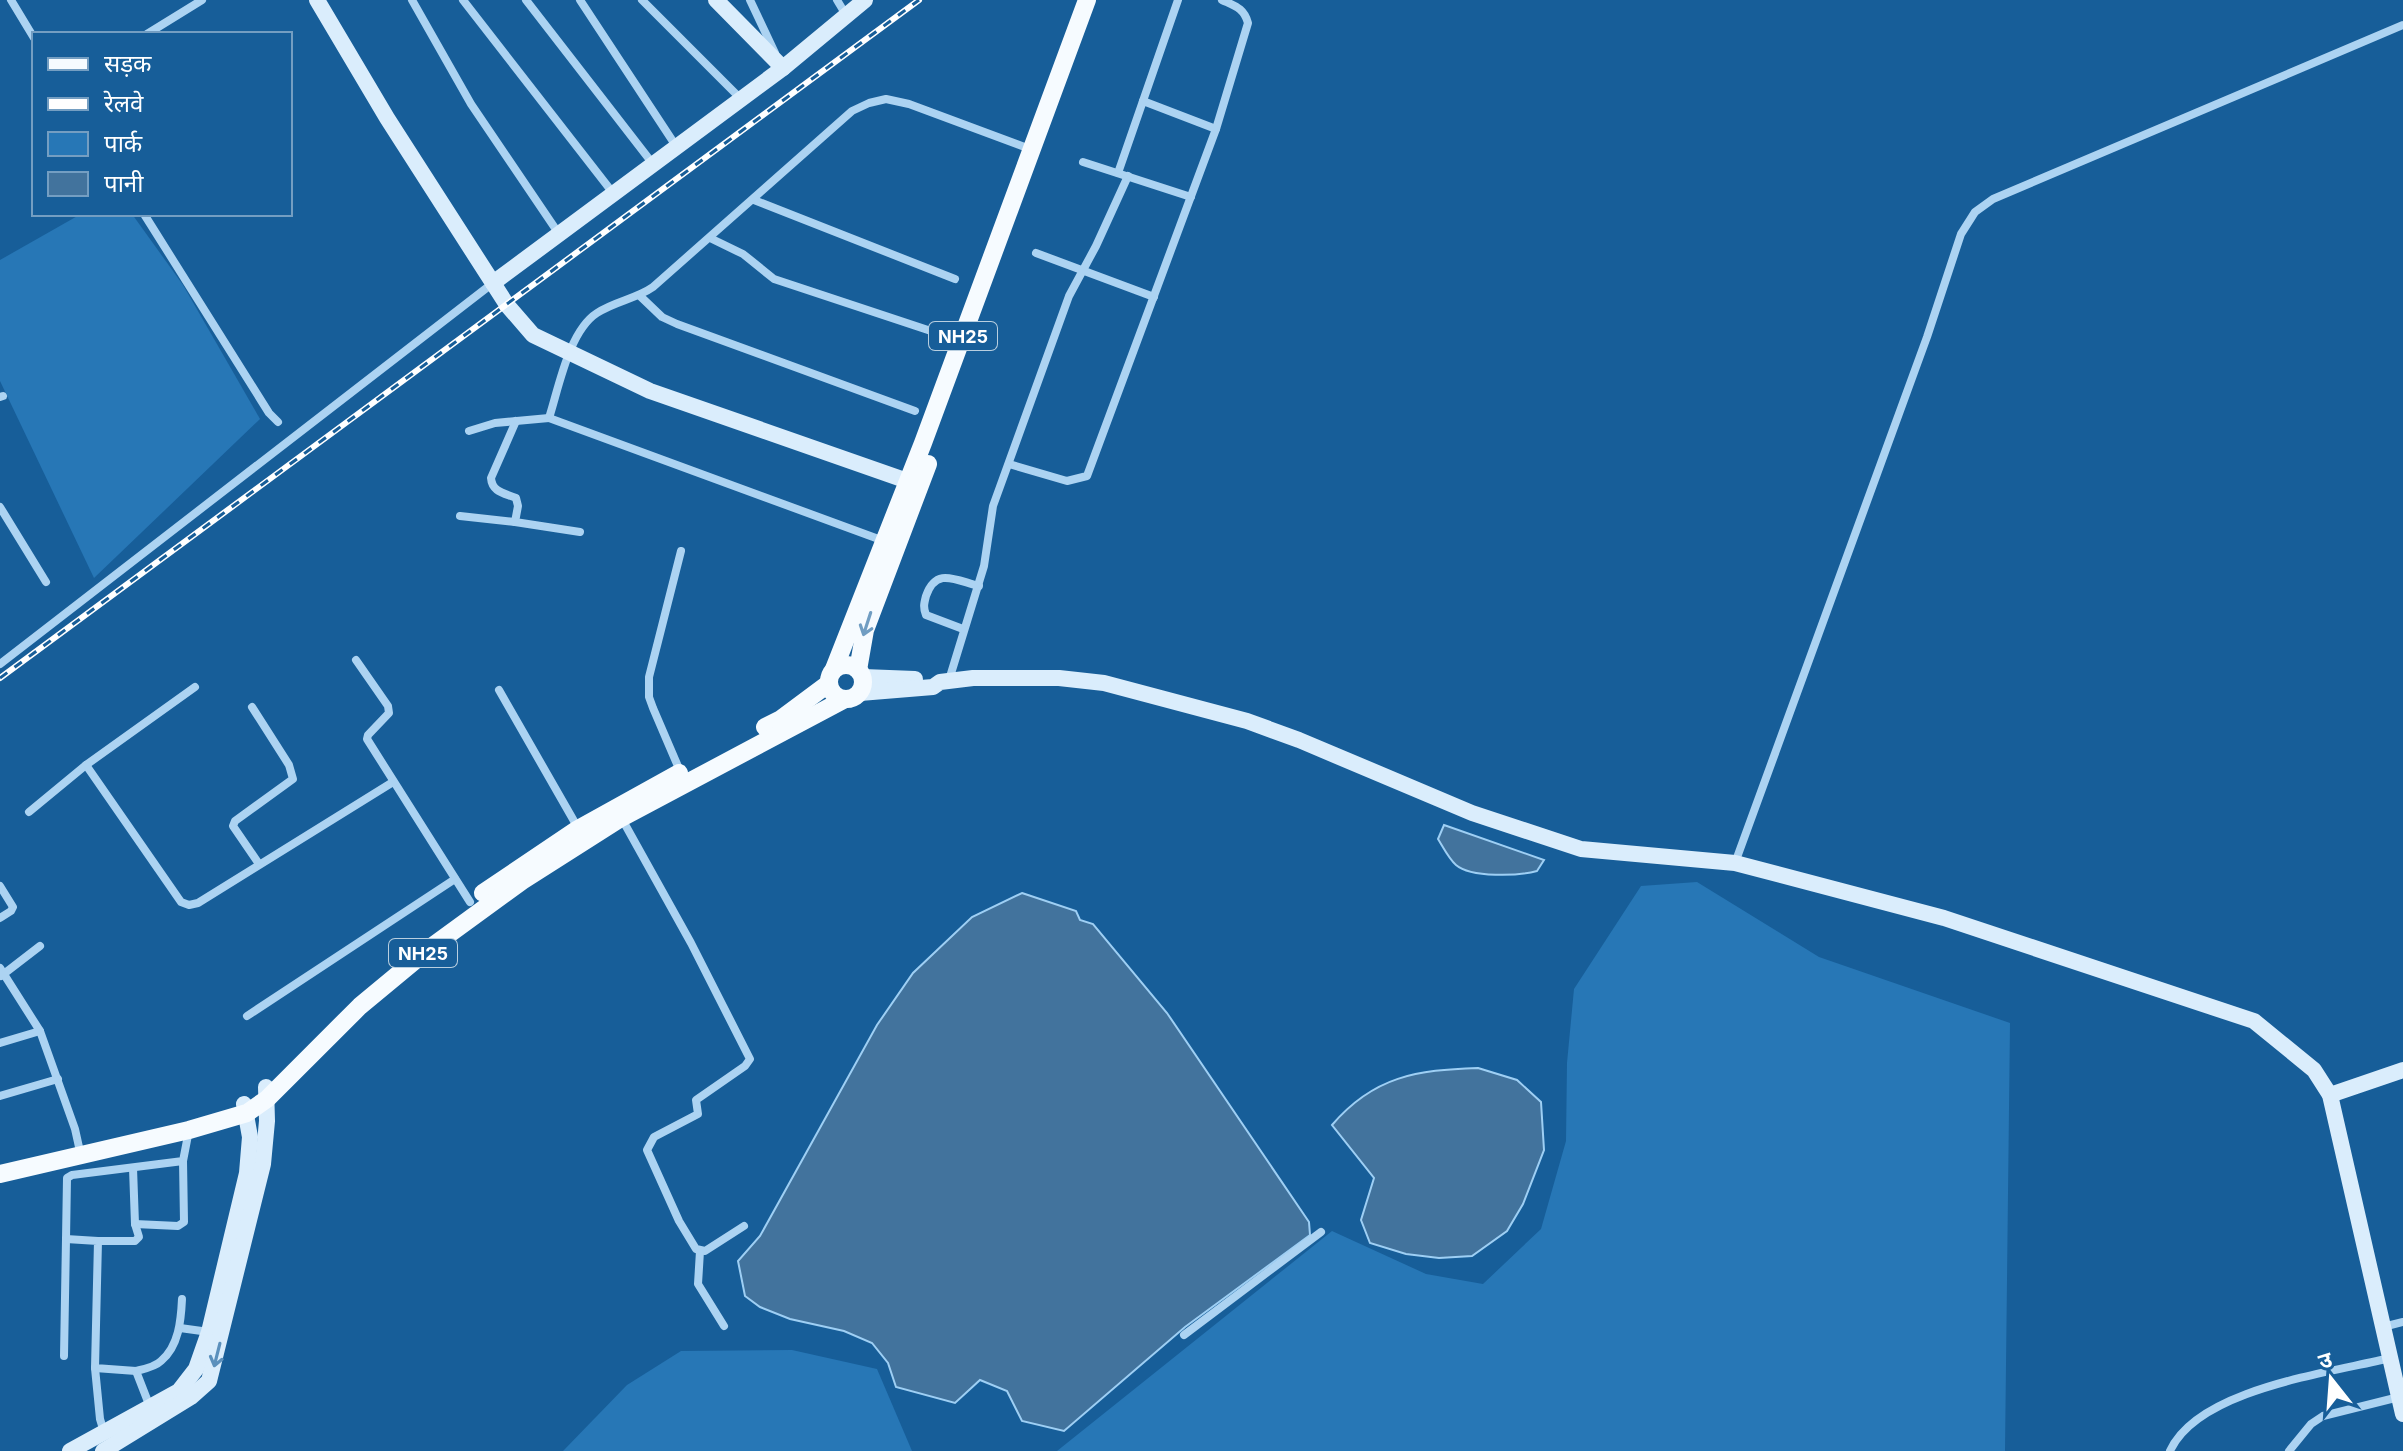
<svg xmlns="http://www.w3.org/2000/svg" width="2403" height="1451" font-family="Inter,'Noto Sans Devanagari',sans-serif">
<rect width="100%" height="100%" fill="#175e99"/>
<!-- green -->
<g fill="#2777b6">
<polygon points="81,214 132,214 183,285 260,419 94,578 0,381 0,260"/>
<polygon points="1697,882 1819,957 2010,1023 2005,1451 1057,1451 1332,1231 1426,1274 1483,1284 1541,1229 1566,1141 1567,1063 1574,989 1641,886"/>
<polygon points="792,1350 877,1369 912,1451 563,1451 627,1385 681,1351"/>
</g>
<!-- water -->
<g fill="#42739d" stroke="#9ecff4" stroke-width="2">
<path d="M 1444,825 L 1544,860 L 1537,871 C 1519,876 1471,878 1456,865 C 1449,859 1443,847 1438,839 Z"/>
<polygon points="1022,893 1076,911 1080,920 1093,924 1167,1013 1309,1222 1310,1235 1185,1327 1064,1431 1022,1421 1007,1391 980,1380 955,1403 896,1387 888,1363 872,1343 844,1331 790,1319 760,1307 745,1296 738,1261 760,1236 877,1025 913,973 972,917"/>
<path d="M 1478,1068 L 1517,1080 L 1541,1102 L 1544,1150 L 1523,1204 L 1507,1231 L 1472,1256 L 1439,1258 L 1406,1254 L 1370,1243 L 1361,1220 L 1374,1178 L 1332,1125 C 1374,1076 1417,1070 1478,1068 Z"/>
</g>
<g fill="none" stroke-linecap="round" stroke-linejoin="round">
<!-- street -->
<g stroke="#acd3f2" stroke-width="8">
<polyline points="11,0 34,38"/>
<polyline points="412,0 471,104 559,234"/>
<polyline points="463,0 613,193"/>
<polyline points="526,0 653,164"/>
<polyline points="580,0 676,146"/>
<polyline points="642,0 740,98"/>
<polyline points="750,0 775,53"/>
<polyline points="837,0 846,15"/>
<polyline points="147,34 202,0"/>
<polyline points="1143,101 1216,129"/>
<polyline points="1083,162 1191,197"/>
<polyline points="1118,173 1178,0"/>
<polyline points="754,200 955,279"/>
<polyline points="144,214 269,413 278,422"/>
<polyline points="710,238 743,254 774,279 934,332"/>
<polyline points="1036,253 1154,297"/>
<polyline points="640,296 662,317 677,324 915,411"/>
<polyline points="0,397 3,396"/>
<path d="M 516,421 L 491,478 C 492,492 504,493 516,498 L 518,506 L 515,522 L 580,532"/>
<polyline points="469,431 495,423 549,418"/>
<path d="M 1009,464 L 1067,481 L 1087,476 L 1216,129 L 1248,23 C 1244,8 1235,6 1222,0"/>
<polyline points="0,507 46,582"/>
<polyline points="460,516 515,522"/>
<path d="M 884,541 L 549,418 C 559,387 569,331 597,313 C 615,301 636,299 653,287 L 852,111 L 869,103 L 886,99 L 909,104 L 1030,149"/>
<path d="M 963,629 L 926,615 C 923,607 924,604 926,596 C 936,567 955,580 979,586"/>
<polyline points="356,660 388,706 389,713 368,735 367,739 470,902"/>
<polyline points="0,664 493,283"/>
<polyline points="949,680 984,566 993,506 1069,296 1096,246 1128,176"/>
<polyline points="499,690 578,828"/>
<polyline points="252,707 289,765 293,779 235,821 233,826 259,864"/>
<polyline points="86,765 181,902 189,905 198,903 393,782"/>
<polyline points="680,771 653,708 649,697 649,677 681,551"/>
<polyline points="29,812 86,765 195,687"/>
<polyline points="622,819 691,943 750,1059 745,1066 696,1100 698,1114 654,1137 647,1150 679,1221 696,1249 705,1251 744,1226"/>
<polyline points="1735,863 1927,337 1961,234 1975,212 1993,199 2403,25"/>
<polyline points="0,886 13,907 11,911 0,918"/>
<polyline points="0,968 40,1031 75,1129 81,1156"/>
<polyline points="1,976 40,946"/>
<polyline points="247,1016 455,879"/>
<polyline points="0,1043 40,1031"/>
<polyline points="0,1096 58,1079"/>
<polyline points="135,1224 178,1226 184,1222 183,1161"/>
<polyline points="98,1241 135,1241 139,1237 135,1224 133,1168"/>
<polyline points="700,1251 698,1284 724,1326"/>
<polyline points="2383,1327 2403,1322"/>
<polyline points="180,1328 209,1332"/>
<polyline points="1184,1335 1321,1232"/>
<polyline points="64,1356 66,1239"/>
<polyline points="95,1368 100,1419 104,1432"/>
<polyline points="136,1371 95,1368 98,1241 66,1239 67,1178 72,1175 183,1161 189,1130"/>
<path d="M 150,1407 L 136,1371 C 144,1369 155,1367 161,1361 C 179,1346 181,1320 182,1299"/>
<path d="M 2170,1451 C 2198,1389 2329,1373 2390,1358"/>
<polyline points="2289,1451 2311,1424 2323,1416 2399,1397"/>
</g>
<!-- secondary -->
<g stroke="#daedfc" stroke-width="16">
<polyline points="317,0 387,118 507,305 533,335 650,391 919,485"/>
<polyline points="716,0 783,68"/>
<polyline points="493,283 783,68 865,0"/>
<polyline points="863,677 915,679"/>
<polyline points="860,693 933,687 940,682 973,678 1059,678 1104,683 1247,721 1299,740 1472,813 1581,849 1735,863 1944,918 2254,1021 2314,1070 2330,1095 2403,1414"/>
<polyline points="2330,1095 2403,1070"/>
<polyline points="70,1451 179,1391 196,1369 209,1332 247,1173 250,1137 244,1104"/>
<polyline points="103,1451 191,1397 209,1381 263,1164 267,1121 266,1087"/>
</g>
<!-- primary -->
<g stroke="#f6fbff" stroke-width="18">
<circle cx="846" cy="682" r="17"/>
<polyline points="834,669 923,443 1087,0"/>
<polyline points="858,670 865,630 928,464"/>
<polyline points="765,727 781,719 828,684"/>
<polyline points="483,893 578,829 679,773"/>
<polyline points="0,1174 189,1130 247,1113 267,1099 360,1006 430,948 522,881 621,818 845,699"/>
</g>
<!-- rail casing -->
<g stroke="#fff" stroke-width="6">
<polyline id="rail" points="0,678 919,0"/>
</g>
<!-- rail -->
<use href="#rail" stroke="#175e99" stroke-width="3" stroke-dasharray="9" stroke-linecap="butt"/>
</g>
<!-- one-way arrows -->
<defs><path id="oneway-shaft" d="M-6 0H5M1.5-3L5.5 0L1.5 3" fill="none" stroke-width="1.6" stroke-linecap="round" stroke-linejoin="round" transform="scale(2)"/></defs>
<use stroke="#709dc2" href="#oneway-shaft" transform="translate(867 624) rotate(108)"/>
<use stroke="#5b90bc" href="#oneway-shaft" transform="translate(217 1355) rotate(104)"/>
<g text-anchor="middle" dominant-baseline="central" stroke-width="8" stroke-linejoin="round" paint-order="stroke">
<!-- shield labels -->
<g fill="#175e99" stroke="#b9cfe0" stroke-width="2">
<rect x="929" y="322" width="68" height="28" rx="6"/>
<rect x="389" y="939" width="68" height="28" rx="6"/>
</g>
<g font-size="18" font-weight="bold" fill="#fff">
<text x="963" y="336">NH25</text>
<text x="423" y="953">NH25</text>
</g>
</g>
<!-- legend -->
<rect x="32" y="32" width="260" height="184" fill="#175e99" stroke="#749ec2" stroke-width="2"/>
<rect x="48" y="58" width="40" height="12" fill="#f6fbff" stroke="#749ec2" stroke-width="2"/>
<text x="104" y="72" font-size="24" fill="#ffffff">सड़क</text>
<rect x="48" y="98" width="40" height="12" fill="#ffffff" stroke="#749ec2" stroke-width="2"/>
<text x="104" y="112" font-size="24" fill="#ffffff">रेलवे</text>
<rect x="48" y="132" width="40" height="24" fill="#2777b6" stroke="#749ec2" stroke-width="2"/>
<text x="104" y="152" font-size="24" fill="#ffffff">पार्क</text>
<rect x="48" y="172" width="40" height="24" fill="#42739d" stroke="#749ec2" stroke-width="2"/>
<text x="104" y="192" font-size="24" fill="#ffffff">पानी</text>
<!-- north arrow -->
<g transform="translate(2331 1379) rotate(343)" stroke="#175e99" stroke-width="6" paint-order="stroke">
<path d="M0-6L14 30L0 20L-14 30Z" fill="#ffffff"/>
<text y="-12" font-size="22" font-weight="bold" text-anchor="middle" fill="#ffffff">उ</text>
</g>
</svg>
